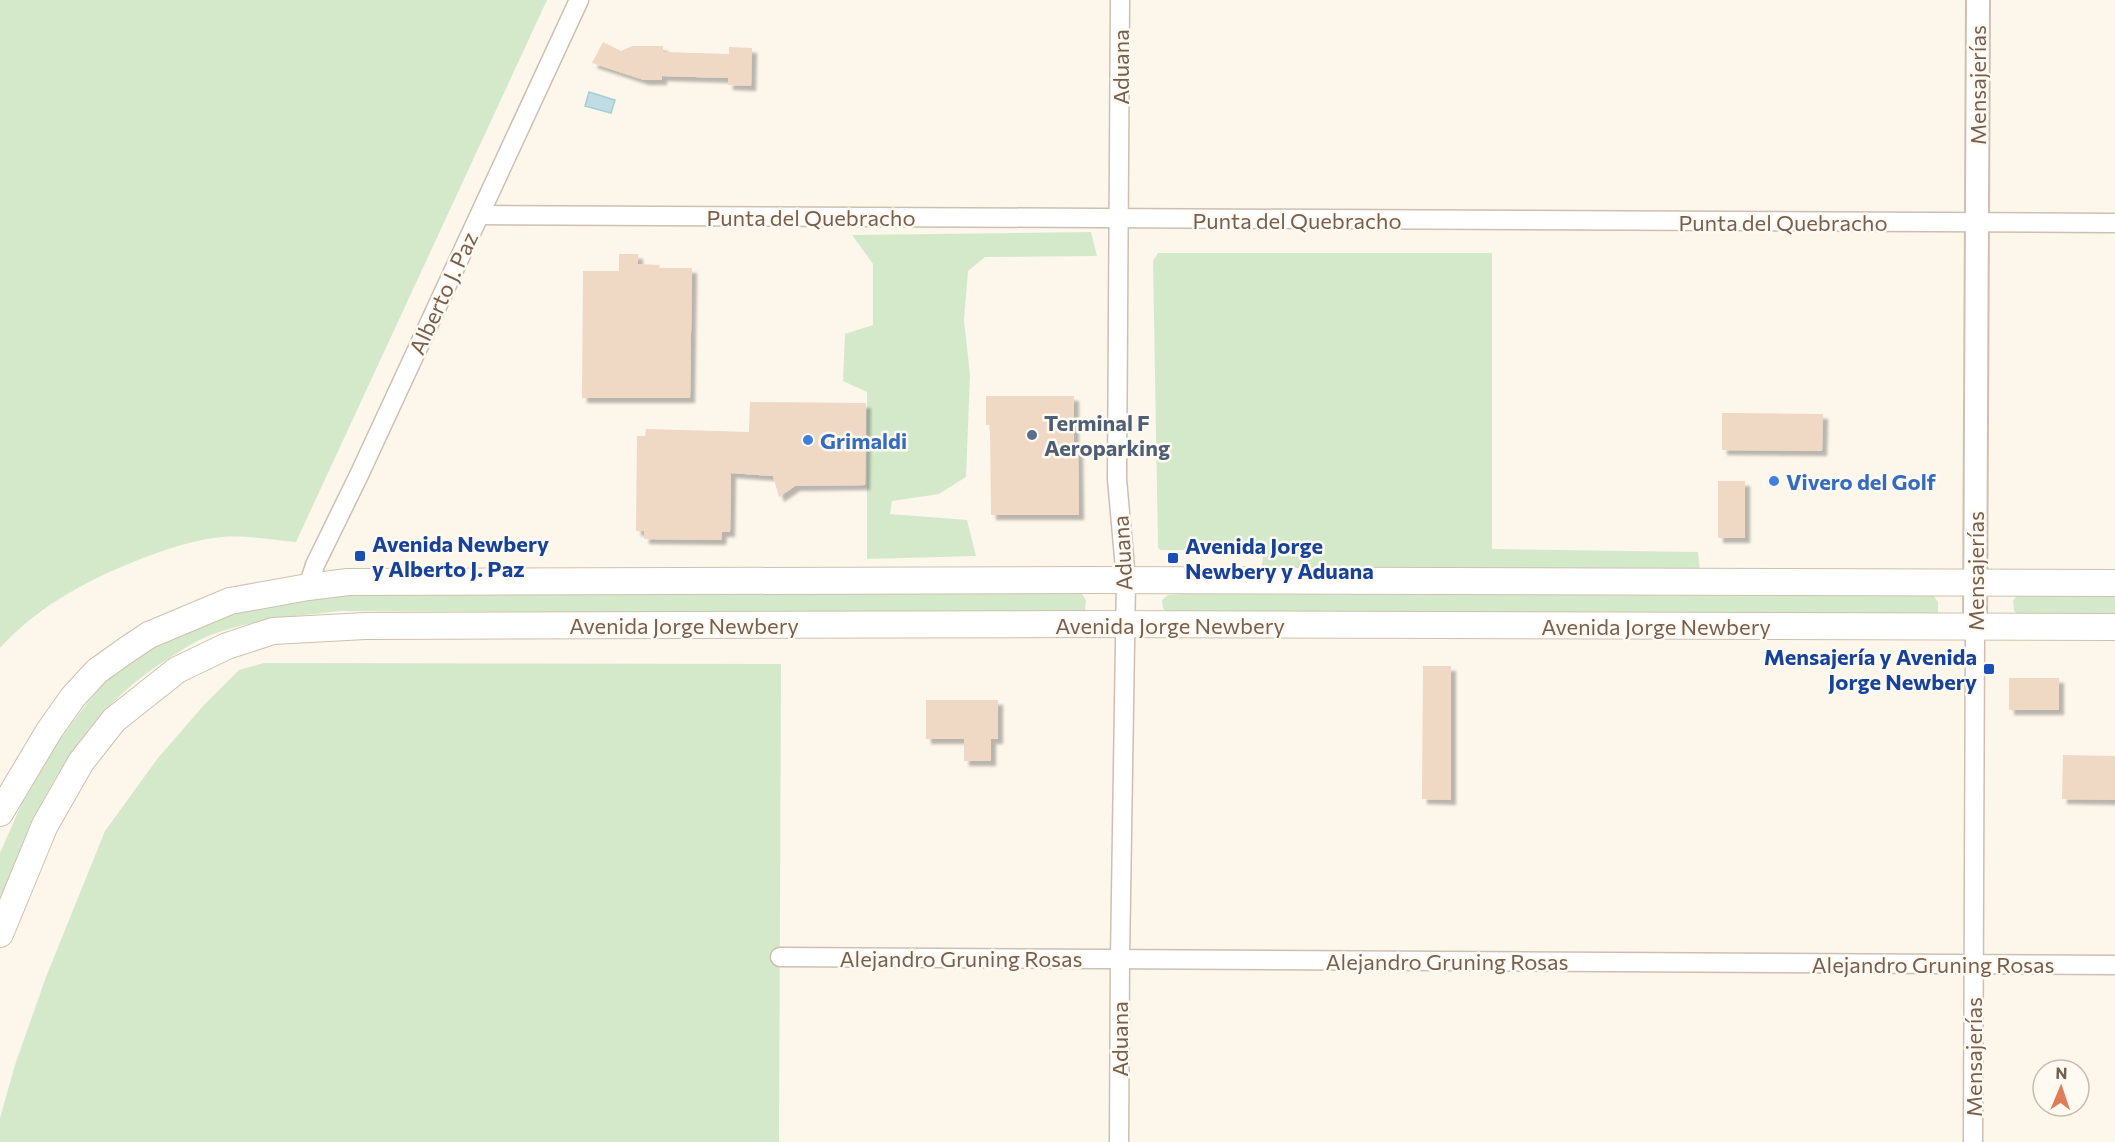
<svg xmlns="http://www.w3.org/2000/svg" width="2115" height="1142" font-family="Commissioner,sans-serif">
<defs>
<filter id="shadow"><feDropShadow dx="5" dy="5" stdDeviation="1.5" flood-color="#0004"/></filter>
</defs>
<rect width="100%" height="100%" fill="#fcf6eb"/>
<!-- green -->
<g fill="#d4e9ca">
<path d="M 0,0 L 547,0 L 296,542 C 272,540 246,535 222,537 C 198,539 174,547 151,555 C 95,576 41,603 0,648 Z"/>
<polygon points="1091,232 1097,256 985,257 968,271 964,320 970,375 966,477 939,494 892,501 890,514 967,520 976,556 867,559 867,392 843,381 845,334 873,325 873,264 852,235"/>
<polygon points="1158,253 1492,253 1492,549 1698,552 1700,573 1261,572 1264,550 1160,550 1158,547 1153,261"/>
<path d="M 946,592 L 1082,594 L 1086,600 L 1085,610 L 1078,614 L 340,611 C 297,616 252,619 211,635 C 197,640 183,649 171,657 C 80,712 35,804 0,901 L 0,853 L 23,801 L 51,752 L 75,719 L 104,682 L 138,657 L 167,637 L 221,615 L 341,593 Z"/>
<polygon points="1185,594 1934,596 1938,602 1938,612 1931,616 1167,613 1163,608 1162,600 1168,595"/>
<polygon points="2017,595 2115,595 2115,616 2019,615 2014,611 2013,601"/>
<polygon points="264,663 781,664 779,1142 0,1142 0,1118 15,1065 46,977 105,831 158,758 204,705 239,670"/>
</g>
<!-- water -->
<polygon fill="#c0dde5" stroke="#a7ccd6" stroke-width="1.5" points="589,92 615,100 611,113 585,106"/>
<!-- building -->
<g fill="#efd8c4" filter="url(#shadow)">
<polygon points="603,42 621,51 632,46 663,46 663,52 729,54 729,47 752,48 751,86 728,85 728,78 662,76 662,80 644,80 592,63"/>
<polygon points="619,254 638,254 638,264 660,265 659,268 692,268 690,398 582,398 583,271 619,271"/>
<polygon points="986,396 1074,396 1074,442 1078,442 1079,515 991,515 990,425 986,425"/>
<polygon points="750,402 866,403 865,485 795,486 779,497 773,476 731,473 730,532 722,532 721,540 644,539 644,531 636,531 637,436 645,436 646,429 749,432"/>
<polygon points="1722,413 1823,414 1822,451 1722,450"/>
<rect x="1718" y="481" width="27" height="57"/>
<polygon points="1423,666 1451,666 1451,800 1422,799"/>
<rect x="2009" y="678" width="50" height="32"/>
<polygon points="926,700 998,700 998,739 991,739 991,761 964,761 964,739 926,739"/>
<polygon points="2063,755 2115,756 2115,800 2062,799"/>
</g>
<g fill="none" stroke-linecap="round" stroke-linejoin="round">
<!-- minor casing -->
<g stroke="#cdbfb1" stroke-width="21">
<g id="minor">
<polyline points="480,215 2115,223"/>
<polyline points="308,587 315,565 359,475 579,0"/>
<polyline points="780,957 2115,965"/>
<polyline points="1119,1142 1120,959 1126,580 1117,479 1120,0"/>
<polyline points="1973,1142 1975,627"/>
</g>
</g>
<!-- tertiary casing -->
<g stroke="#cdbfb1" stroke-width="26">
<polyline id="tertiary" points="1975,627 1978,0"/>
</g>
<!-- secondary casing -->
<g stroke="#d0c0af" stroke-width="28">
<g id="secondary">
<polyline points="0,813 49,731 73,697 97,671 128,649 149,635 230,601 308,587 348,582 1087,580 2115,583"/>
<polyline points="0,934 45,825 81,762 114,720 177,670 227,646 273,631 365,626 1064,624 2115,627"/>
</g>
</g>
<!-- minor -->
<use href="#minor" stroke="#fff" stroke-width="18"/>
<!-- tertiary -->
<use href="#tertiary" stroke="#fff" stroke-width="22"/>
<!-- secondary -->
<use href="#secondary" stroke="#fff" stroke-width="26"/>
</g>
<!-- markers -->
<circle fill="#5c6f8a" stroke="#fefaf2" stroke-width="2" cx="1032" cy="435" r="6"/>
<g fill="#3f7fe0" stroke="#fefaf2" stroke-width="2">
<circle cx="808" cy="440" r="6"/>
<circle cx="1774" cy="481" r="6"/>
</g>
<g fill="#1a4fb4" stroke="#fefaf2" stroke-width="2">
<rect x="354" y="550" width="12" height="12" rx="3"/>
<rect x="1167" y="552" width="12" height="12" rx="3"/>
<rect x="1983" y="663" width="12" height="12" rx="3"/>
</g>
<g text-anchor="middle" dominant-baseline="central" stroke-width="5" stroke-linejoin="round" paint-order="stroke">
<!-- street labels -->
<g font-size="22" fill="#765f4f" stroke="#fefaf2">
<text transform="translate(1120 67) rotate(-90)">Aduana</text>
<text transform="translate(1977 85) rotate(-90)">Mensajerías</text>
<text x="811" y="217">Punta del Quebracho</text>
<text x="1297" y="220">Punta del Quebracho</text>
<text x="1783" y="222">Punta del Quebracho</text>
<text transform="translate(443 293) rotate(-65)">Alberto J. Paz</text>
<text transform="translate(1122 553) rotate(-93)">Aduana</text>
<text transform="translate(1975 571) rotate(-90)">Mensajerías</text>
<text x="684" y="625">Avenida Jorge Newbery</text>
<text x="1170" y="625">Avenida Jorge Newbery</text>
<text x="1656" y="626">Avenida Jorge Newbery</text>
<text x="961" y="958">Alejandro Gruning Rosas</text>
<text x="1447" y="961">Alejandro Gruning Rosas</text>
<text x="1933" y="964">Alejandro Gruning Rosas</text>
<text transform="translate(1119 1039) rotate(-90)">Aduana</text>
<text transform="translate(1973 1057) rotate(-90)">Mensajerías</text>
</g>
<!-- service labels -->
<g font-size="22" font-weight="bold" fill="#4e5e75" stroke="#fefaf2" text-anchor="start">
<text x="1044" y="422">Terminal F<tspan x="1044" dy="25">Aeroparking</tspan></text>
</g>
<!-- shop labels -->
<g font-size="22" font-weight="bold" fill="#366cbe" stroke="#fefaf2" text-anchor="start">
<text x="820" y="440">Grimaldi</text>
<text x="1786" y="481">Vivero del Golf</text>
</g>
<!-- transit labels -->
<g font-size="22" font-weight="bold" fill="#164399" stroke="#fefaf2" text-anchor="start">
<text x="372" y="543">Avenida Newbery<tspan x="372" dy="25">y Alberto J. Paz</tspan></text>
<text x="1185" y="545">Avenida Jorge<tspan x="1185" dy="25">Newbery y Aduana</tspan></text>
<text x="1977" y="656" text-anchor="end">Mensajería y Avenida<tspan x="1977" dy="25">Jorge Newbery</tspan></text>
</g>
</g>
<!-- north arrow -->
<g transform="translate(2061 1088) rotate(2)"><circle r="28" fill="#fefaf2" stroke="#c8bcb1" stroke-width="1.5"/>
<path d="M0-4.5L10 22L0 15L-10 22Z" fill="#dd7e59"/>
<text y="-9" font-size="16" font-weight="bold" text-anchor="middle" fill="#765f4f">N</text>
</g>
</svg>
